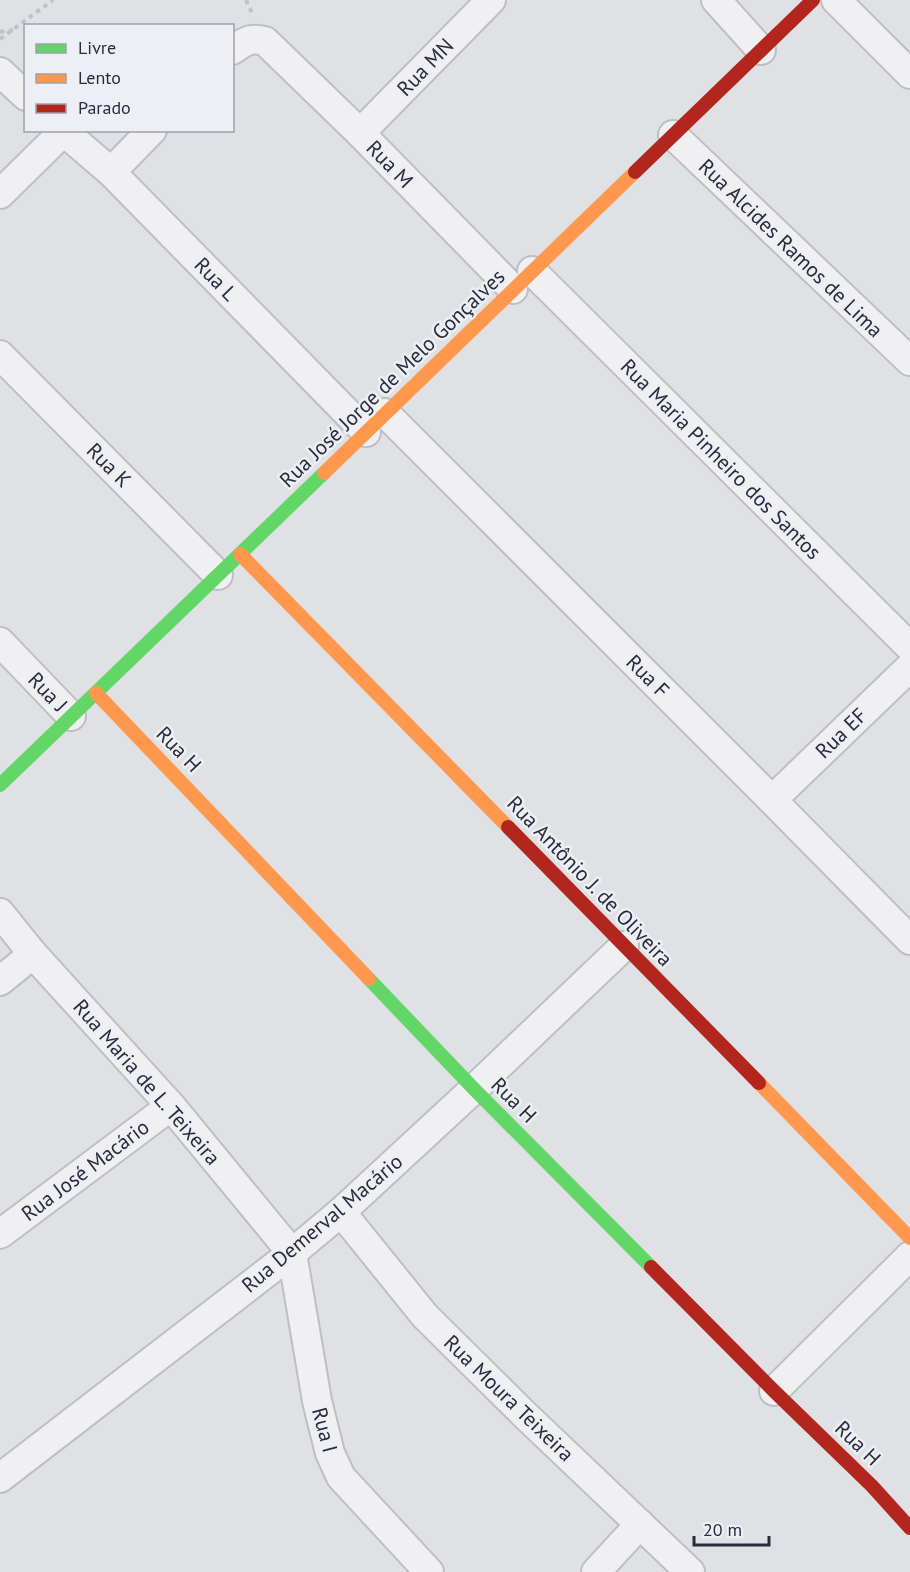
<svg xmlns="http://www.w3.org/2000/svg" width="910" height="1572" font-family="'PT Sans',sans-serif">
<rect width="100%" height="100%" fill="#e0e1e5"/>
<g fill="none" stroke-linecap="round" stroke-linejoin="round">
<!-- street casing -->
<g stroke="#bebfc3" stroke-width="32">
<g id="street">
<polyline points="716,0 761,50"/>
<polyline points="836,0 910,74"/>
<path d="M 232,50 C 245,42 249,37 265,41 L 360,133 L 513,289"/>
<polyline points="0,72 26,96"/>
<polyline points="62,130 111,172 366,432"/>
<polyline points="360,133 491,0"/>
<polyline points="673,135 910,361"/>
<polyline points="111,172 152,130"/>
<polyline points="0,194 63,132"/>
<polyline points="532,271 910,647"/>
<polyline points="0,355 218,575"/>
<polyline points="385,413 772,800 910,940"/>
<polyline points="0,642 71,716"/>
<polyline points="772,800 910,667"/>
<polyline points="0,913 33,954 171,1106 292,1253 317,1401 330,1453 341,1477 429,1572"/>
<polyline points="0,981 33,954"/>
<polyline points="341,1212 425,1316 525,1415 690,1572"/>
<polyline points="0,1234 171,1106"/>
<polyline points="774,1391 910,1256"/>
<polyline points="0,1478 292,1253 341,1212 474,1089 624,946"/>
<polyline points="596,1572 640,1524"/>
</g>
</g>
<!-- path -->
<g stroke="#c1c2c7" stroke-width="4" stroke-dasharray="4.5 4.5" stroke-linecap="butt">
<polyline points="246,0 252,13"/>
<polyline points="0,32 13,30"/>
<polyline points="0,39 53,0"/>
</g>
<!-- street -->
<use href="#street" stroke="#f0f0f2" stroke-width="28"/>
<!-- fast -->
<g stroke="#63d668" stroke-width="14">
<polyline points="0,785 324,473"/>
<polyline points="369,979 474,1089 651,1267"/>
</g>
<!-- slow -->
<g stroke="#ff974d" stroke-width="14">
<polyline points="324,473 635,172"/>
<polyline points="240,554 508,827"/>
<polyline points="96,693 369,979"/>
<polyline points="759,1083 910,1238"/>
</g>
<!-- jam -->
<g stroke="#b3261e" stroke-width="14">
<polyline points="635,172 813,0"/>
<polyline points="508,827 759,1083"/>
<polyline points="651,1267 774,1391 872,1486 910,1528"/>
</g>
</g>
<g text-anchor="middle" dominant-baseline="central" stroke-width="5" stroke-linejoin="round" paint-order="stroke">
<!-- street labels -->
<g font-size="21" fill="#282d3d" stroke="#edeff5">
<text transform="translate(425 67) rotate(-46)">Rua MN</text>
<text transform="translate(390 164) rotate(46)">Rua M</text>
<text transform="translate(791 248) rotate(44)">Rua Alcides Ramos de Lima</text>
<text transform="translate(216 279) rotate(46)">Rua L</text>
<text transform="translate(392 378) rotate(-44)">Rua José Jorge de Melo Gonçalves</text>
<text transform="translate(721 459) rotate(45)">Rua Maria Pinheiro dos Santos</text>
<text transform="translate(109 465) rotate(45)">Rua K</text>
<text transform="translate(648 676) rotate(45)">Rua F</text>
<text transform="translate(48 692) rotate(46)">Rua J</text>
<text transform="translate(841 733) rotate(-44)">Rua EF</text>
<text transform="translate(179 749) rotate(46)">Rua H</text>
<text transform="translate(590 881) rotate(46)">Rua Antônio J. de Oliveira</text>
<text transform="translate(147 1082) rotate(49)">Rua Maria de L. Teixeira</text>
<text transform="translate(514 1100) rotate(45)">Rua H</text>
<text transform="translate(85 1170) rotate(-37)">Rua José Macário</text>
<text transform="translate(322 1223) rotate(-40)">Rua Demerval Macário</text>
<text transform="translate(509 1398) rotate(44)">Rua Moura Teixeira</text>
<text transform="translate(325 1430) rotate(75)">Rua I</text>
<text transform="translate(858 1443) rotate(44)">Rua H</text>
</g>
</g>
<!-- legend -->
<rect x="24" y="24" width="210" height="108" fill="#edeff5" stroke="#9ea1ab" stroke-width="1.5"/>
<rect x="36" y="44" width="30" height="9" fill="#63d668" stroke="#9ea1ab" stroke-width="1.5"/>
<text x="78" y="54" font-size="18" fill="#282d3d">Livre</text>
<rect x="36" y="74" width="30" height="9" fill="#ff974d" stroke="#9ea1ab" stroke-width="1.5"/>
<text x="78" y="84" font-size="18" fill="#282d3d">Lento</text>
<rect x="36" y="104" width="30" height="9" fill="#b3261e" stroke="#9ea1ab" stroke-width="1.5"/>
<text x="78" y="114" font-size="18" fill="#282d3d">Parado</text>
<!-- scale -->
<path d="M694 1536v9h75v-9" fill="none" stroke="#282d3d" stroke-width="3"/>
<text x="703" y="1536" font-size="18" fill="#282d3d" stroke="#edeff5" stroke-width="4.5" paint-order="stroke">20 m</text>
</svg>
